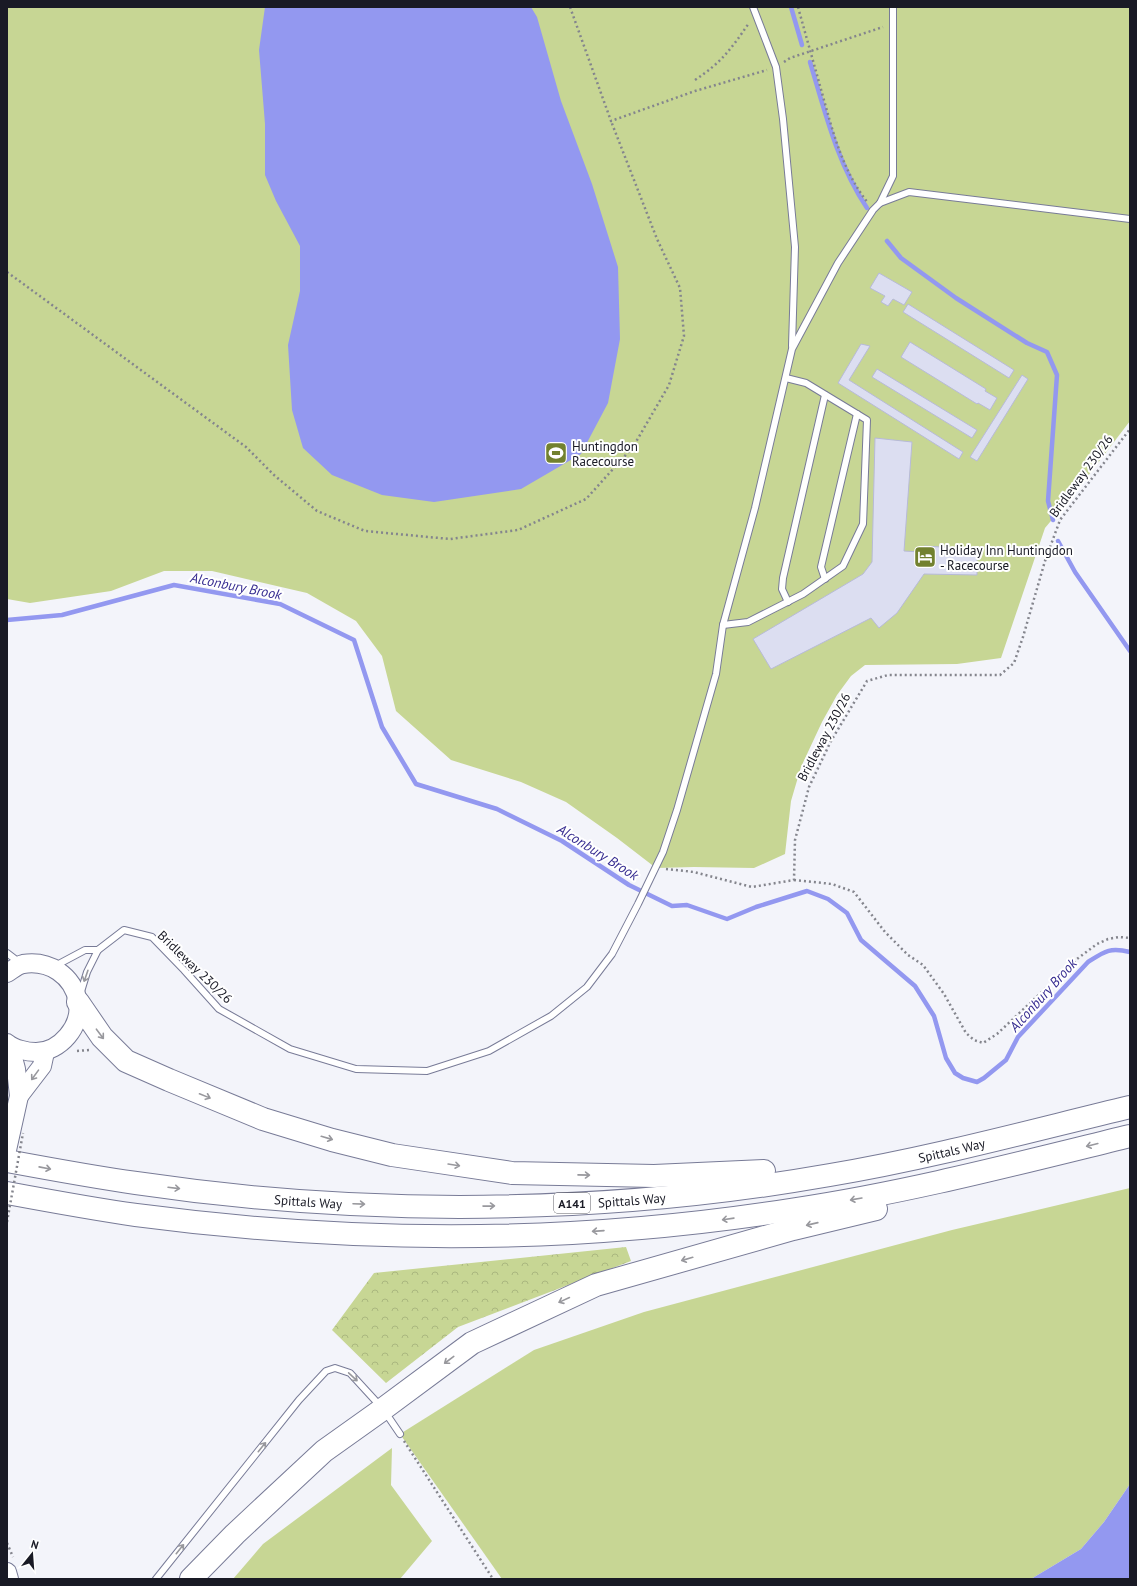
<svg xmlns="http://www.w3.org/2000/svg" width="1137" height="1586" font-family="'PT Sans',sans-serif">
<defs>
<pattern id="forest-crowns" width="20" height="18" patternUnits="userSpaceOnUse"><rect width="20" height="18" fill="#c7d694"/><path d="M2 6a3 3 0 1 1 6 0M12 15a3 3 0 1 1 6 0" fill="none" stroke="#aab77f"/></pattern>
</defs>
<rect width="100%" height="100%" fill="#f3f4fa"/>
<!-- green -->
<g fill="#c7d694">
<polygon points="7,7 1130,7 1130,421 1081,485 1045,528 1001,658 957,664 865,665 851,676 837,695 822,722 801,767 791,801 785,854 754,868 694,867 656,868 617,838 566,802 521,782 451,760 396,711 382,656 356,621 307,593 212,571 164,571 111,591 30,603 7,599"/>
<polygon points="1130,1188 1130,1484 1104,1522 1081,1549 1031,1579 502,1579 400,1434 534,1350 644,1312 952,1230"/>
<polygon points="392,1448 391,1485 432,1541 400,1579 233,1579 263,1544"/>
</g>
<!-- forest -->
<polygon fill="url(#forest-crowns)" points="626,1247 631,1261 458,1327 386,1383 332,1330 374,1273"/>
<!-- water -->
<g fill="#9398f0">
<polygon points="265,7 531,7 537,17 561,101 592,184 618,267 620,339 608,403 581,454 521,489 434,502 382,495 332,475 303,448 292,410 288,345 300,291 300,246 276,201 265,175 265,124 259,50"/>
<polygon points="1130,1484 1130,1579 1031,1579 1081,1549 1104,1522"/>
</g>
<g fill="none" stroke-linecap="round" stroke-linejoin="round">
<!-- stream -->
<g stroke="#9398f0" stroke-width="4.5">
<polyline points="791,7 802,45"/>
<path d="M 810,62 C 825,112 837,163 867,208"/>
<polyline points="887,241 901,258 956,298 1027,343 1047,352 1057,375 1048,501 1053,520"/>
<polyline points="1058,541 1075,572 1130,651"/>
<path d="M 7,620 L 62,615 L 174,585 L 280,604 L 354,640 L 382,727 L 416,784 L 497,809 L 562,841 L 629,885 L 672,906 L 687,905 L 727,919 L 756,907 L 807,891 L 828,899 L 847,913 L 861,940 L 915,986 L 934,1016 L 946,1058 L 955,1073 L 963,1078 L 977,1082 L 984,1078 L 1006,1060 L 1018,1037 L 1088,962 C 1105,951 1110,947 1130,952"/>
</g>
</g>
<!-- building -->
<g fill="#dcdef1" stroke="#b7bad8">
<polygon points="879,273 912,292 904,305 893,299 888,306 881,302 885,296 870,288"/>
<polygon points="908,304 1014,370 1009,378 903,312"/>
<polygon points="910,342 986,389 985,391 997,398 990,410 978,403 977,404 901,357"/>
<polygon points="861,344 870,346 849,380 963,452 959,459 838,383"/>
<polygon points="877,369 977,430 972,438 872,377"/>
<polygon points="1022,375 1028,379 977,461 970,457"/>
<polygon points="875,438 912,442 904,551 921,552 924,546 977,549 977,575 924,574 897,613 879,628 871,618 771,669 753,639 863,574 872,562"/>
</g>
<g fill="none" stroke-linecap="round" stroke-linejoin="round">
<!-- lane casing -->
<g stroke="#787b97" stroke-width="8">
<g id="lane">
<polyline points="753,7 776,67 783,119 795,247 792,346"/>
<polyline points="880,203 893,176 893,7"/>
<polyline points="825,579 821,567 857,414"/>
<polyline points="788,602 782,589 783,578 825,395"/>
<polyline points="723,625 748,622 803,594 843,566 863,524 867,420 806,383 786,378"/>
<polyline points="7,953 20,963"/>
<polyline points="55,966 85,950 98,950 124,930 152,937 184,970 219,1009 290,1049 356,1069 427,1071 489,1051 551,1016 587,987 612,954 638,904 663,852 677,810 716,674 723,625 755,508 792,349 838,263 873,210 880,203 909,192 1130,219"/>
<polyline points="80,995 87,972 98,950"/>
<polyline points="156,1579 299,1400 326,1371 335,1368 350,1373 383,1409 400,1434"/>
</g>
</g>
<!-- secondary casing -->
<g stroke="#787b97" stroke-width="20">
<g id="secondary">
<path d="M 7,973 C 12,970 18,965 23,964 C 49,960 73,975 78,1002 C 82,1026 60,1052 36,1052 C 27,1052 14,1049 7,1043"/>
<polyline points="19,1096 42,1066 45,1052"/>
<polyline points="7,1150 19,1096 16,1069 10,1046"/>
<polyline points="7,1572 9,1579"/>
</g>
</g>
<!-- highway casing -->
<g stroke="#787b97" stroke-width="24">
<g id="highway">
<polyline points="78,1002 102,1037 126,1061 169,1080 263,1119 332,1140 392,1155 512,1173 654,1176 764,1171"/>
<path id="s1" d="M 7,1161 C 50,1169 93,1177 136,1183 C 365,1217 602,1215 830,1175 C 931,1158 1030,1131 1130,1107"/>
<path d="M 7,1193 C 50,1201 93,1209 136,1215 C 355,1244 578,1244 796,1209 C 909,1192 1019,1163 1130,1136"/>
<polyline points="191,1579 235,1534 324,1451 383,1409 472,1343 596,1285 793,1229 876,1209"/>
</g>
</g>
<!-- path -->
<g stroke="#84858d" stroke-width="2.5" stroke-dasharray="2 3" stroke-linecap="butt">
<polyline points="570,7 611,121 695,91 767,70"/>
<path d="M 798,7 C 806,36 814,64 822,93 C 833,132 842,170 868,203"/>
<polyline points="784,62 790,58 883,27"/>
<path d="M 695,80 C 722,62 731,49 749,23"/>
<polyline points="7,272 246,447 274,475 317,511 365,531 450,539 518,530 586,499 633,447 669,385 684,336 680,288 657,239 611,121"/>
<polyline points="666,869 694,872 752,887 794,880 795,840 809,787 831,741 867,681 888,675 1000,675 1014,663 1023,637 1045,561 1060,520 1130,429"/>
<polyline points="794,880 832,884 854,892 885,932 908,955 923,965 944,994 966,1033 974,1040 983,1043 997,1034 1077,959 1097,944 1108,939 1119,937 1130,938"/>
<polyline points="77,1051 90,1050"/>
<polyline points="404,1441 493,1579"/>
<polyline points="7,1543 13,1557"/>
</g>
<!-- lane -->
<use href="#lane" stroke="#fff" stroke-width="6"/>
<!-- secondary -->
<use href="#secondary" stroke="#fff" stroke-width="18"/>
<!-- highway -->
<use href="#highway" stroke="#fff" stroke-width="22"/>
<!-- path-bridge -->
<polyline stroke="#84858d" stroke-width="2.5" stroke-dasharray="2 3" stroke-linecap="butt" points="7,1222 23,1133"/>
</g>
<!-- one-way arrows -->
<defs><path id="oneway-shaft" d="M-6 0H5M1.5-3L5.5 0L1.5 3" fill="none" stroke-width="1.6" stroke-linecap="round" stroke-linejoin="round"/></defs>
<g stroke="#98989d">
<use href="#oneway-shaft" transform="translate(86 976) rotate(109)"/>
<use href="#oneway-shaft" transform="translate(100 1034) rotate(53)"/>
<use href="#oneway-shaft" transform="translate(35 1075) rotate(126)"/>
<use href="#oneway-shaft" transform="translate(205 1096) rotate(22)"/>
<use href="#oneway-shaft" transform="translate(327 1138) rotate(16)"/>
<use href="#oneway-shaft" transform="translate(1092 1145) rotate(166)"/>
<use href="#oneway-shaft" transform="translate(454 1165) rotate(9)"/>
<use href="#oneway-shaft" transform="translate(45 1168) rotate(11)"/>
<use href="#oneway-shaft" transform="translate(584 1175) rotate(1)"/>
<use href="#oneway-shaft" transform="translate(174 1188) rotate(7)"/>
<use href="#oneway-shaft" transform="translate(856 1199) rotate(170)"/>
<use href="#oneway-shaft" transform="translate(359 1204) rotate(2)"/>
<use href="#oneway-shaft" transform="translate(489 1206) rotate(-1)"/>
<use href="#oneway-shaft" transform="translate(728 1219) rotate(172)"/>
<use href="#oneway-shaft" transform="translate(812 1224) rotate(167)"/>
<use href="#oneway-shaft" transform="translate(598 1231) rotate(176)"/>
<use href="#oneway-shaft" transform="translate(687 1259) rotate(164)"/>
<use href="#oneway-shaft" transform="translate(564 1300) rotate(155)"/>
<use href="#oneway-shaft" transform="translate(449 1360) rotate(143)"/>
<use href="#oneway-shaft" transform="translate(353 1377) rotate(43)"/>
<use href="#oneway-shaft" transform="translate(262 1447) rotate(-51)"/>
<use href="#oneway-shaft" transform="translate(180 1549) rotate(-51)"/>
</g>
<!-- icons -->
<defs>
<g id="stadium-square" transform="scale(1.15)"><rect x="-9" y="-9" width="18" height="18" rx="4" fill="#72812f" stroke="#fff"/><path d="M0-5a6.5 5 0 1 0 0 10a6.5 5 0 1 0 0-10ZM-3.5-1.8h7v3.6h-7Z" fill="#fff"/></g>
<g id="hotel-square" transform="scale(1.15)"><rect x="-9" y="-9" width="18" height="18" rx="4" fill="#72812f" stroke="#fff"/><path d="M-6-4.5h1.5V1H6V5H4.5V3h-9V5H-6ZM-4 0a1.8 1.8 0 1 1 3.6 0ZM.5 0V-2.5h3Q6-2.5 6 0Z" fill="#fff"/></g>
</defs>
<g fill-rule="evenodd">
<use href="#stadium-square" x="556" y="453"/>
<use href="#hotel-square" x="925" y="557"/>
</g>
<g text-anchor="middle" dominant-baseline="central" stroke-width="4" stroke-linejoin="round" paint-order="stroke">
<!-- shield labels -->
<rect fill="#fff" stroke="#5e5f66" stroke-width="1" x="554" y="1193" width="36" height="20" rx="3"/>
<g font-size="12" font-weight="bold" fill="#191a25">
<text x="572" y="1203">A141</text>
</g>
<!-- poi labels -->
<g font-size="13" fill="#191a25" stroke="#fff" text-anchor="start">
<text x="572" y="446">Huntingdon<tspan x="572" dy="15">Racecourse</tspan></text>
<text x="940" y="550">Holiday Inn Huntingdon<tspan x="940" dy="15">- Racecourse</tspan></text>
</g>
<!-- street labels -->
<g font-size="13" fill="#191a25" stroke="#fff">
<text transform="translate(1081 476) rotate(-54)">Bridleway 230/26</text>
<text transform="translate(824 737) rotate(-62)">Bridleway 230/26</text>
<text transform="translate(195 967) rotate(44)">Bridleway 230/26</text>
<text stroke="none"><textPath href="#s1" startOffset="952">Spittals Way</textPath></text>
<text stroke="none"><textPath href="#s1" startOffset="628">Spittals Way</textPath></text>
<text stroke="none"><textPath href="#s1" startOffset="304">Spittals Way</textPath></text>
</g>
<!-- water labels -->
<g font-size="14" font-style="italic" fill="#372d91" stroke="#fff">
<text transform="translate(236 586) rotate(11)">Alconbury Brook</text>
<text transform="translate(598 852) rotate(32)">Alconbury Brook</text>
<text transform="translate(1043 995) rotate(-48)">Alconbury Brook</text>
</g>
</g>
<!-- border -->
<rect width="1137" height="1586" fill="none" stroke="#191a25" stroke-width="16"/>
<!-- north arrow -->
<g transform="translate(32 1554) rotate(17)" stroke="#ffffff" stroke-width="3" paint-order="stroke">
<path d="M0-3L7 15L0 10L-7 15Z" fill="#191a25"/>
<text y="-6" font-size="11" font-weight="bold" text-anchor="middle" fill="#191a25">N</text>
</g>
</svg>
